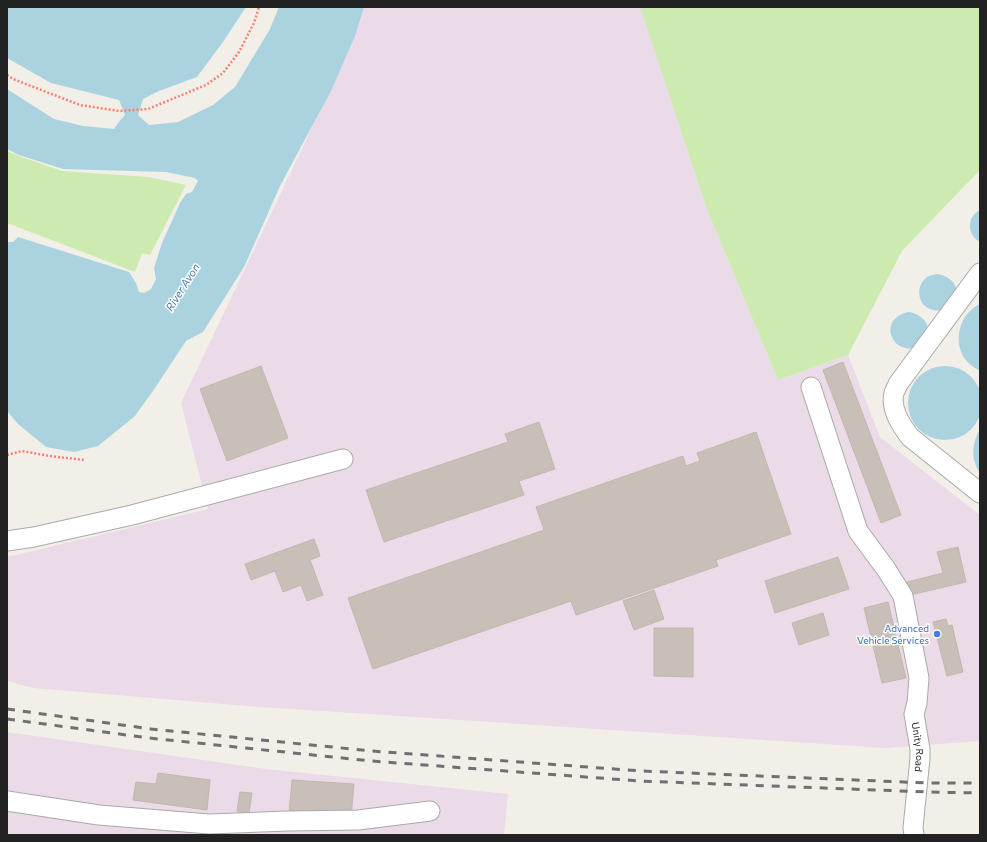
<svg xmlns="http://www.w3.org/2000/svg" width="987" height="842" font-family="Commissioner,sans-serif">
<rect width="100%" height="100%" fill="#f2efe9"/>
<!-- industrial -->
<g fill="#ebdbe8">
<polygon points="362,7 640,7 706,207 778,380 848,355 880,437 980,515 980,741 886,748 260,707 33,688 7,681 7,556 16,555 208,509 181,403 348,52"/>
<polygon points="7,732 266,769 508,794 504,835 7,835"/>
</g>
<!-- grass -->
<g fill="#cdebb0">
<polygon points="640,7 980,7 980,170 902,251 848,355 778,380 706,207"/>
<polygon points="7,151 19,156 62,171 149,177 186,185 150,255 142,253 135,272 7,223"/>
</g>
<!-- water -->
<g fill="#aad3df">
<polygon points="7,7 246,7 223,42 197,77 159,91 143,99 138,115 149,125 178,122 213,105 235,87 270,29 279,7 364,7 355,36 331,91 280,186 244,267 203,332 186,341 155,388 135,416 98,446 74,452 46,447 18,424 7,411 7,242 13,242 18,237 129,272 136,283 139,292 144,293 151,289 156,279 154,268 162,243 180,203 186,194 192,192 198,181 195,178 166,172 63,169 19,155 7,149 7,89 54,119 83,126 114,129 118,123 125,115 119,100 51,83 7,58"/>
<path d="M 980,210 L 980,242 C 967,235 966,217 980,210 Z"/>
<path d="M 937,274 C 947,275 960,284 955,295 C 954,297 953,299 951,300 C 950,303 948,306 946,308 C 940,313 928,310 923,304 C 917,296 918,284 926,278 C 929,275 933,275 937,274 Z"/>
<path d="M 980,304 L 980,371 C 974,368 969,364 965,359 C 952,341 960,313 980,304 Z"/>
<path d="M 909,312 C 918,313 931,322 927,333 C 926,335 924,336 923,338 C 921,340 919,343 917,346 C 911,351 900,348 895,342 C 884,328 894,314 909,312 Z"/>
<circle cx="945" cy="403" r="37"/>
<path d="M 980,429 L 980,473 C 970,459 972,443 980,429 Z"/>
</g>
<!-- building -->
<g fill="#c7bfb8" stroke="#c4b6ab">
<polygon points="843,362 901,515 881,523 823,370"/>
<polygon points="261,366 288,438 227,461 200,389"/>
<polygon points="539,422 555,469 519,481 524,495 384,542 366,490 508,442 505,434"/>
<polygon points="756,432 791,534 716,560 718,566 576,615 571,601 373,669 348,598 544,530 536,507 683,456 686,466 700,461 697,453"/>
<polygon points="314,539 320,556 310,560 323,595 307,601 301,585 283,592 275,571 251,580 245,564"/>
<polygon points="958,547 966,582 910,595 907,582 943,573 937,552"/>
<polygon points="838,557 849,589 775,613 765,581"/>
<polygon points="654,590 664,619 634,630 623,601"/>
<polygon points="888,602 906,678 882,683 864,608"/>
<polygon points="823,613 829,635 799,645 792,623"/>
<polygon points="946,619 948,626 952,625 963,672 947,676 933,622"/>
<polygon points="654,628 693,628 693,677 654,676"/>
<polygon points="158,773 210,780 207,810 133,800 136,782 156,784"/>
<polygon points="292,780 354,784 351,818 289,813"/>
<polygon points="240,792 252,793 249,813 237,811"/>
</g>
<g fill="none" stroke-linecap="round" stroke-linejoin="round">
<!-- minor casing -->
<g stroke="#a9a9a9" stroke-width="21">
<g id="minor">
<path d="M 980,273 L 898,384 C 897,387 895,390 894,393 C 890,409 901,425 910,437 L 980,493"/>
<path id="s1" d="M 811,387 L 858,531 L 886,569 L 903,596 L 919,678 L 917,703 L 914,714 L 920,749 L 920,758 L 913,828 L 914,835"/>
<polyline points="7,541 34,537 132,515 343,459"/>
<polyline points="7,801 99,815 209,824 288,821 358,820 430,811"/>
</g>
</g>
<!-- path -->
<g stroke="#fa8072" stroke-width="2.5" stroke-dasharray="2 2" stroke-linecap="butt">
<polyline points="7,75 13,79 80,105 119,111 148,109 206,85 223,73 239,52 254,23 259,7"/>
<polyline points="7,455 22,451 50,456 84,460"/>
</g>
<!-- minor -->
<use href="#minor" stroke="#fff" stroke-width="19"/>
<!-- rail -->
<g stroke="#707070" stroke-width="3" stroke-dasharray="8 8" stroke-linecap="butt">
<polyline points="7,709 151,729 372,751 641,771 928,783 980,783"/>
<polyline points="7,719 149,738 371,761 640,781 928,792 980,793"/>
</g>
</g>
<!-- markers -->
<circle fill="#3f7fe0" stroke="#fff" stroke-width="1.5" cx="937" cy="634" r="4"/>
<g text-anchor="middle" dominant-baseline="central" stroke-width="3" stroke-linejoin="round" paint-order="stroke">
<!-- shop labels -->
<g font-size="10" fill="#366cbe" stroke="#fff" text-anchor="end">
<text x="929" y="628">Advanced<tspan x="929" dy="12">Vehicle Services</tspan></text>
</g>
<!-- street labels -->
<g font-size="10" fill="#222" stroke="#fff">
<text stroke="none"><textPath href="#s1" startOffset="384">Unity Road</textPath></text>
</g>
<!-- water labels -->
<g font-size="11" font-style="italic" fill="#4a7aab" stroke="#fff">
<text transform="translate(182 287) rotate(-58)">River Avon</text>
</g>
</g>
<!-- border -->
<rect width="987" height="842" fill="none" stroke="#222222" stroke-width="16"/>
</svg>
